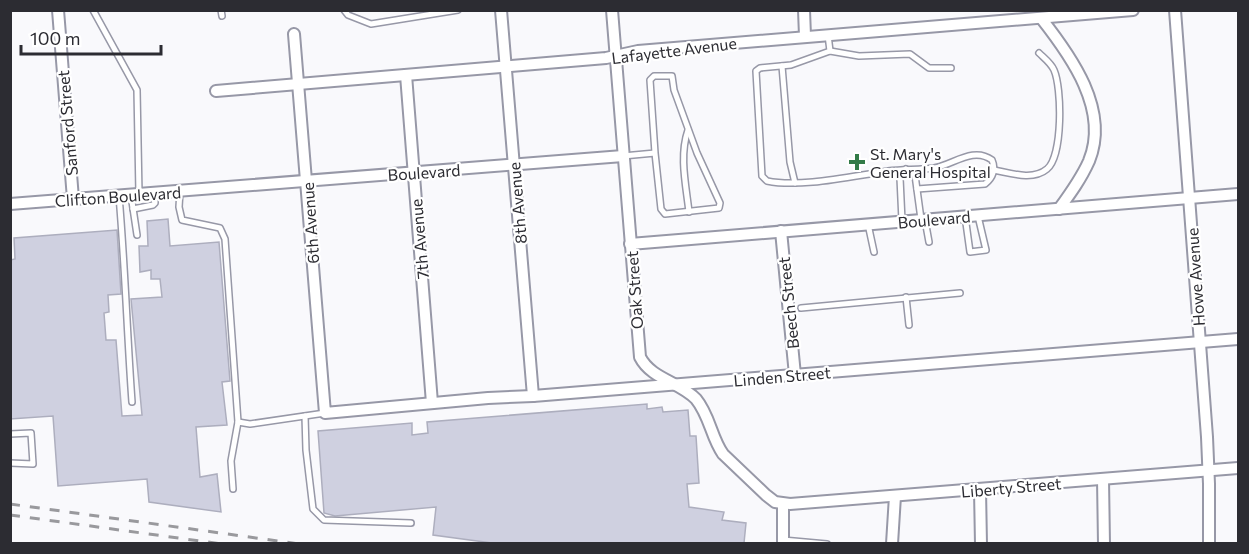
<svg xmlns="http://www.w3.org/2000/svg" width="1249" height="554" font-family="Commissioner,sans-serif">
<rect width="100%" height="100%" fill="#f9f9fc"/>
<!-- building -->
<g fill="#cfd0e0" stroke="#adaebe" stroke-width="1.5">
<polygon points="168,219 170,246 219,242 230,381 222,382 227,425 196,427 200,477 217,474 221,512 149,502 147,479 58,486 53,416 10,419 10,260 15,259 14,238 117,230 121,294 108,295 109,312 104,313 106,340 116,340 122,416 142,415 131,299 162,297 160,279 151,279 151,270 140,272 139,246 148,246 147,221"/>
<polygon points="647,404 647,409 662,407 663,412 688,410 690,436 696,436 699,483 687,484 689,507 724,512 722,520 746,523 744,543 492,543 433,535 436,507 335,516 324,513 318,431 412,423 412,435 428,433 427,422"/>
</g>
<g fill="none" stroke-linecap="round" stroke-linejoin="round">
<!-- lane casing -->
<g stroke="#9798a7" stroke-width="8">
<g id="lane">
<polyline points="93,10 137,90 139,194"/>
<polyline points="221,10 222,16"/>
<polyline points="344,10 348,15 371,24 458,10"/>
<path d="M 828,35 L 830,51 L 791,65 L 760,68 L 756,71 L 762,176 L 767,181 C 801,188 852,176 888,171 C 903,169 919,170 934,168 C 953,165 973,146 992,160 C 996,169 993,178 985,184 L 917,189"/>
<polyline points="830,51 859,56 910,54 929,68 951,68"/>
<polyline points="782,66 790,162 795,183"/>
<path d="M 688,130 C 679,156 686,185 689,212"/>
<polyline points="623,156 655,153 661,209 665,214 719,208 720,203 697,153 674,90 672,76 654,76 650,80 655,153"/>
<polyline points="908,170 915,175 921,219"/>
<path d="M 994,170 C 1010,173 1033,181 1047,169 C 1063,156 1062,88 1054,70 C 1051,63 1044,58 1039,53"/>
<polyline points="180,191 179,207 182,220 220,228 225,239 238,422 231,461 233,489"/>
<polyline points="131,195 137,235"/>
<path d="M 119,196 C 125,265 127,333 132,402"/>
<polyline points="133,209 153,205 155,203 155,193"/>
<polyline points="965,216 970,252 986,250 978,216"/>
<polyline points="925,220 929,242"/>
<polyline points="902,221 900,178 906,169"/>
<polyline points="868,224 874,252"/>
<polyline points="906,297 909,325"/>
<polyline points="801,308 960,293"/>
<polyline points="305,416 306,450 313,509 324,520 411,523"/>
<polyline points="238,422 250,424 325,413"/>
<polyline points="10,434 31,433 33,464 10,463"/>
<polyline points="783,540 827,544"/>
</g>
</g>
<!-- street casing -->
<g stroke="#9798a7" stroke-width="14">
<g id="street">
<polyline points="58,10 73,199"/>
<polyline points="501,10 533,396"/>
<path d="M 612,10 L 640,357 C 651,379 680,382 696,399 C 710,416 711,437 723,454 L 766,495 L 775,502 L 790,504 L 1238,468"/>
<polyline points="804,10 805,36"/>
<polyline points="1175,10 1207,437 1209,484 1209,544"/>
<path d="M 1041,18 C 1071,56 1110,110 1089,161 C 1081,179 1070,194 1059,209"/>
<polyline points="294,34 325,413 488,398 533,396 1238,339"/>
<polyline points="406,75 432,403"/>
<polyline points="216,91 606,58 638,51 1133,10"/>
<polyline points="10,204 623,156"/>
<polyline points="781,231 795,375"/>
<polyline points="630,244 1238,194"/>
<polyline points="1103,479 1104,544"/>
<polyline points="980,490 981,544"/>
<polyline points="783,544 783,504"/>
<polyline points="892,544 895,496"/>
</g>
</g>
<!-- lane -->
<use href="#lane" stroke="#fff" stroke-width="5"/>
<!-- street -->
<use href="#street" stroke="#fff" stroke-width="10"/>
<!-- rail -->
<g stroke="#99999d" stroke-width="3" stroke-dasharray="10 10" stroke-linecap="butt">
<polyline points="10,504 300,544"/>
<polyline points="10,515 222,544"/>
</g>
</g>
<!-- markers -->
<path fill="#337b48" stroke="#fff" stroke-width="2" d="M854 153h6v6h6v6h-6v6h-6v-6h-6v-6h6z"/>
<g text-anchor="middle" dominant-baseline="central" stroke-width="4.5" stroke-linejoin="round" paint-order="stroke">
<!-- street labels -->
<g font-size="16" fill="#2c2c32" stroke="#fff">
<text transform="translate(674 50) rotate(-7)">Lafayette Avenue</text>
<text transform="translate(67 123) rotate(-95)">Sanford Street</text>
<text transform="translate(424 172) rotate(-4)">Boulevard</text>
<text transform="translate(118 196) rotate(-4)">Clifton Boulevard</text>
<text transform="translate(517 203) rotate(-95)">8th Avenue</text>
<text transform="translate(934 219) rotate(-5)">Boulevard</text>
<text transform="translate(310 223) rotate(-94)">6th Avenue</text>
<text transform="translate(419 239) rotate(-95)">7th Avenue</text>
<text transform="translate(1195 277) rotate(-94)">Howe Avenue</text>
<text transform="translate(634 290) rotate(-94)">Oak Street</text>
<text transform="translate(788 303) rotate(-96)">Beech Street</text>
<text transform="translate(782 376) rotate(-5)">Linden Street</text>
<text transform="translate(1011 487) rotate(-5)">Liberty Street</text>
</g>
<!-- poi labels -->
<g font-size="16" fill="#2c2c32" stroke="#fff" text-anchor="start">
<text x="870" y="153">St. Mary's<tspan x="870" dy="18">General Hospital</tspan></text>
</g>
</g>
<!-- border -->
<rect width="1249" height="554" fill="none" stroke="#2c2c32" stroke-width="24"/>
<!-- scale -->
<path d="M21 45v9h140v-9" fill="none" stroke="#2c2c32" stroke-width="3"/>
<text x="30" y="45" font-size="18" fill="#2c2c32" stroke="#ffffff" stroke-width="4.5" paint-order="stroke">100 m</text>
</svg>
